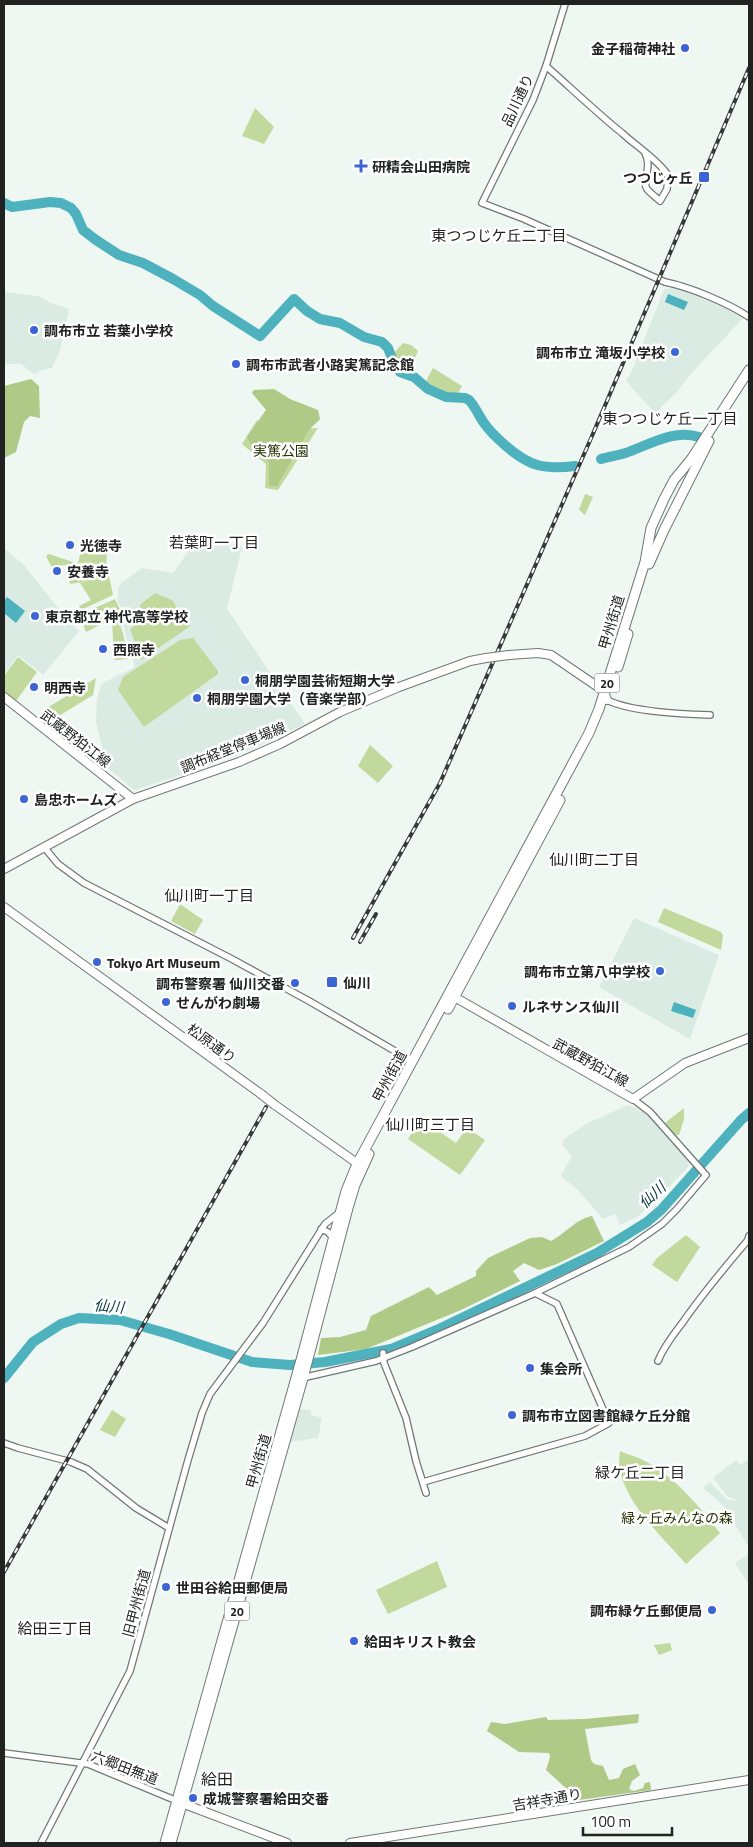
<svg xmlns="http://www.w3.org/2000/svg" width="753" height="1847" font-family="'Titillium Web','Noto Sans JP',sans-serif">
<rect width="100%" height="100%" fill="#eef7f2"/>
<!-- built -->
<g fill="#daebe3">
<polygon points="672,288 728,307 745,316 695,369 676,393 655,413 626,381 634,366 664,289"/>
<polygon points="4,292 38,296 51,303 69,309 60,351 52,368 45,369 34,374 21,364 4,364"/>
<polygon points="193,533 242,547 227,609 305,724 259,746 237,755 181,775 134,790 107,767 96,722 97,700 101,684 135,667 121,619 126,616 118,602 118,589 121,583 142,568 173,573 188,552"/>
<polygon points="4,548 24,565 58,608 79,631 43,675 18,655 4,674"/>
<polygon points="634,918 719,955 690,1039 599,987"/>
<polygon points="628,1105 644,1111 690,1160 688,1167 659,1197 637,1217 620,1225 615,1214 603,1219 577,1189 561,1176 572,1156 562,1145 564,1139 588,1123"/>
<polygon points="299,1409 311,1410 311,1415 322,1418 318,1438 288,1442"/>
<polygon points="736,1460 740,1465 747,1460 749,1463 749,1548 725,1507 703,1488 710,1482 726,1499 739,1501 727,1496 713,1478"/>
<polygon points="749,1554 749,1585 735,1563"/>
</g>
<!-- green -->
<g fill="#c2d99e">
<polygon points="255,108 274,127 264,144 242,136"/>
<polygon points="403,343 411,345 418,351 410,370 403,368 393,354"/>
<polygon points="433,368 462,386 456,397 435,390 425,383"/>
<polygon points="257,420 276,431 318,428 278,490 265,488 266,464 242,444"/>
<polygon points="585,494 593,497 585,515 579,510"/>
<polygon points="83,541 108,545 106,565 78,563"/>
<polygon points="49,554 79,564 94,565 97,580 97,565 107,566 113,595 81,610 79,606 91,600 80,583 89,581 70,584 67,565 51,566 46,556"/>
<polygon points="155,593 172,600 189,624 189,627 141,660 130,629 144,618 138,609 142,603"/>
<polygon points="115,599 122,614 118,616 130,659 114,660 112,619 86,632 79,615"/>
<polygon points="193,638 218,671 218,674 144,727 118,690 123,677 180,640"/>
<polygon points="18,657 37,672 16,701 4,691 4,676"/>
<polygon points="96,678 93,695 49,722 42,711"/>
<polygon points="370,745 393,766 378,783 358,766"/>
<polygon points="180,904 203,920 195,934 171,921"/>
<polygon points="664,908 721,932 723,935 721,950 658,922"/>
<polygon points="684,1108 684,1119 679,1135 675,1135 665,1123"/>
<polygon points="431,1126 456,1143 467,1128 485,1140 460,1175 408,1139 415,1128"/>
<polygon points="686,1235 700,1247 677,1282 652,1265 657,1258"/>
<polygon points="112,1410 126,1419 115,1437 100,1430"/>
<path d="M 620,1451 C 629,1455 638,1457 645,1461 C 676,1478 699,1506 720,1533 L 686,1564 C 661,1535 612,1492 620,1451 Z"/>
<polygon points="437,1561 447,1587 388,1614 376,1590"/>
<polygon points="670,1643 672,1650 659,1655 654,1645"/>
</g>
<!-- forest -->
<g fill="#afc986">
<polygon points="31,379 39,386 40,418 30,416 24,422 16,452 4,458 4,386"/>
<polygon points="274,389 290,399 318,410 320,419 308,431 277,486 269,486 269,462 254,450 247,437 266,410 252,393 254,390"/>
<path d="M 592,1216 L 604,1241 L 557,1264 L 539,1270 L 524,1263 L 513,1271 L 520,1281 L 512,1285 L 461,1310 L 366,1349 L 318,1355 L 321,1338 L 340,1337 L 366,1330 L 371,1316 L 429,1287 L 437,1295 L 476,1276 L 476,1271 L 488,1258 L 530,1238 L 542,1237 L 551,1241 C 566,1233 576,1219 592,1216 Z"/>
<polygon points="639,1714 638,1723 585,1729 591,1760 594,1764 603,1766 609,1780 619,1778 623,1769 635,1764 640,1775 632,1781 629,1789 634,1791 643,1788 645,1783 650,1782 651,1790 579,1800 546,1770 550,1757 549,1753 519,1752 487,1731 491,1722 505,1724 546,1717 548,1720 584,1719"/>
</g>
<!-- water -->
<g fill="#4eb2be">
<polygon points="668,294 688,302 684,310 665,302"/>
<polygon points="7,597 25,611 16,623 4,613 4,601"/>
<polygon points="674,1002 696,1010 693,1018 671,1011"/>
</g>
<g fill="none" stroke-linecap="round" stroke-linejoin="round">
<!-- river -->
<g stroke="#4eb2be" stroke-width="10">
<path d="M 4,203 L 12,207 L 50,202 L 61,203 L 71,208 L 76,214 L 83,230 L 96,240 L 119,255 L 143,263 L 173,279 L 200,295 L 213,306 L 260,336 L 294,299 L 307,311 L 320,319 L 340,323 L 364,337 L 382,342 L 388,348 L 394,364 L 400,372 L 414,377 L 428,389 L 446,397 L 465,398 L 469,400 C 475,406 479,416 484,423 C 490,432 498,439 506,446 C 529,466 544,470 575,466"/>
<path d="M 601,459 C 611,456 622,455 631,451 C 652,443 676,429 699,437"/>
<polyline points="4,1378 33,1342 61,1324 79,1318 120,1320 169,1334 252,1362 290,1365 325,1362 391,1349 441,1328 597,1253 647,1222 661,1210 741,1120 749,1113"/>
</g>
<!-- minor casing -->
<g stroke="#707874" stroke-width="8">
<g id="minor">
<path d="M 565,4 L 546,66 L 533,100 L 482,203 L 524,219 L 665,282 C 690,287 728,303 749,317"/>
<path d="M 546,66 C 571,88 596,112 622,133 C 637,147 656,158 668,175 L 667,189 L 660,201 C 656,197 651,194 647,189 C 641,181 653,168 645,153"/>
<path d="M 607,700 C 631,712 683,714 710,715"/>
<polyline points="44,847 58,864 84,883 230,958 309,1001"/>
<polyline points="328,1012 412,1061"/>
<polyline points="633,1099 650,1112 704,1173"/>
<polyline points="321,1229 328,1232 333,1238"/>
<polyline points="383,1353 384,1363 406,1418 416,1461 426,1493"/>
<path d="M 658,1361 C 664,1346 674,1334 683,1322 C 703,1293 725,1267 748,1240 L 749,1236"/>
<polyline points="302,1378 376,1361 412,1347 533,1294 629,1247 662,1224 677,1209 706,1175"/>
<polyline points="4,1443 18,1448 71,1462 87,1469 136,1508 169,1528"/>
<polyline points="423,1482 585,1436 609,1423 557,1304 535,1293"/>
<polyline points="4,1753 88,1764 177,1801"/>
<polyline points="41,1843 130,1671 188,1460 202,1413 210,1394 263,1323 325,1224 340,1212"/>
</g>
</g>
<!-- major casing -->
<g stroke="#707874" stroke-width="10">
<g id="major">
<polyline points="509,655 538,653 551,655 604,691 607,700"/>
<polyline points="4,697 133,799"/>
<polyline points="4,869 133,799 239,762 280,744 340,712 399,687 470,661 486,658"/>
<polyline points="4,907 261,1094"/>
<polyline points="451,995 633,1099 685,1063 749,1038"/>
<polyline points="275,1105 361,1166"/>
<polyline points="179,1802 287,1843"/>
<polyline points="350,1843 749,1780"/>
</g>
</g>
<!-- highway casing -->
<g stroke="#707874" stroke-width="11">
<g id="highway">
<polyline points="649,564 664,530 709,441"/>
<polyline points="618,667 628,634"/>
<polyline points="448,1009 560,800"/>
<polyline points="165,1843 301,1360 346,1191 357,1164 589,733 599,709 645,562 651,528 664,499 674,480 692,458 749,370"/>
<polyline points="171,1843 303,1378 348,1208 355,1185 369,1154"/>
</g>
</g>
<!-- minor -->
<use href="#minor" stroke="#fff" stroke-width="5.5"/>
<!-- major -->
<use href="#major" stroke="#fff" stroke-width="8"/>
<!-- highway -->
<use href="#highway" stroke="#fff" stroke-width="9"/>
<!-- rail casing -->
<g stroke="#353937" stroke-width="4">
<g id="rail">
<polyline points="353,938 440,783 592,436 749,68"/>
<polyline points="360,942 376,914"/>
<polyline points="4,1572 266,1107"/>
</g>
</g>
<!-- rail -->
<use href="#rail" stroke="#fff" stroke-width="2" stroke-dasharray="5.5" stroke-linecap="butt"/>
<!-- minor-bridge casing -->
<g stroke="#707874" stroke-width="8" stroke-linecap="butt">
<polyline id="minor-bridge" points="309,1001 328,1012"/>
</g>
<!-- major-bridge casing -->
<g stroke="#707874" stroke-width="10" stroke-linecap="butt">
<g id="major-bridge">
<polyline points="486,658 509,655"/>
<polyline points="261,1094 275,1105"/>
</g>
</g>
<!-- minor-bridge -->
<use href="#minor-bridge" stroke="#fff" stroke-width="5.5"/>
<!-- major-bridge -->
<use href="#major-bridge" stroke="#fff" stroke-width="8"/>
</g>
<!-- markers -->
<g fill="#3c64d5" stroke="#fff" stroke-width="2">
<circle cx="685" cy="48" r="5"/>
<path d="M358.5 158.5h5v5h5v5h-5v5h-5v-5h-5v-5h5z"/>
<rect x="698" y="171" width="12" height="12" rx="2.5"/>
<circle cx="34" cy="330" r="5"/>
<circle cx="675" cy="352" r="5"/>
<circle cx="236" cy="364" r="5"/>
<circle cx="70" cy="545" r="5"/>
<circle cx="57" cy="571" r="5"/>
<circle cx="35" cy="616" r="5"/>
<circle cx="103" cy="649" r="5"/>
<circle cx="245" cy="680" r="5"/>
<circle cx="34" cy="687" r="5"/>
<circle cx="197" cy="698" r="5"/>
<circle cx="24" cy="799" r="5"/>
<circle cx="97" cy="962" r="5"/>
<circle cx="660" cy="971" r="5"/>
<rect x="326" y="976" width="12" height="12" rx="2.5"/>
<circle cx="295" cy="983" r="5"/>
<circle cx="166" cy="1002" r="5"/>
<circle cx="512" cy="1006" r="5"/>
<circle cx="530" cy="1368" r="5"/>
<circle cx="512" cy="1415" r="5"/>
<circle cx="166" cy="1587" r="5"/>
<circle cx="712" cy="1610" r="5"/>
<circle cx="354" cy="1641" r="5"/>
<circle cx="193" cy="1798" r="5"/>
</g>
<g text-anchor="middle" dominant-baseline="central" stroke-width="5" stroke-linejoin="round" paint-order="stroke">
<!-- shield labels -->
<g fill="#fff" stroke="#636564" stroke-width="1">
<rect x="594.5" y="673.5" width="25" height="19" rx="4"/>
<rect x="224.5" y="1601.5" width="25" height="19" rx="4"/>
</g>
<g font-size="12" font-weight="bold" fill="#202322">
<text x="607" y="683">20</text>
<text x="237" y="1611">20</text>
</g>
<!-- poi labels -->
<g font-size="14" font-weight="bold" fill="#202322" stroke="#fff" text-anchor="start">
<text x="675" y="48" text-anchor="end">金子稲荷神社</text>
<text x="372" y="166">研精会山田病院</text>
<text x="693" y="177" text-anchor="end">つつじヶ丘</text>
<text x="44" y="330">調布市立 若葉小学校</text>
<text x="665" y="352" text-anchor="end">調布市立 滝坂小学校</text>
<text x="246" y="364">調布市武者小路実篤記念館</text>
<text x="80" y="545">光徳寺</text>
<text x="67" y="571">安養寺</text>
<text x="45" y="616">東京都立 神代高等学校</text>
<text x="113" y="649">西照寺</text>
<text x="255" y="680">桐朋学園芸術短期大学</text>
<text x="44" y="687">明西寺</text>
<text x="207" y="698">桐朋学園大学（音楽学部）</text>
<text x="34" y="799">島忠ホームズ</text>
<text x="107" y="962">Tokyo Art Museum</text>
<text x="650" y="971" text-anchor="end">調布市立第八中学校</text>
<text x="343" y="982">仙川</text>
<text x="285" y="983" text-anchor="end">調布警察署 仙川交番</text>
<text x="176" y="1002">せんがわ劇場</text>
<text x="522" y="1006">ルネサンス仙川</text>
<text x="540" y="1368">集会所</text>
<text x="522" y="1415">調布市立図書館緑ケ丘分館</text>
<text x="176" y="1587">世田谷給田郵便局</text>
<text x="702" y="1610" text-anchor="end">調布緑ケ丘郵便局</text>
<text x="364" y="1641">給田キリスト教会</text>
<text x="203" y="1798">成城警察署給田交番</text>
</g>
<!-- street labels -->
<g font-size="14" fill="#202322" stroke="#fff">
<text transform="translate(517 100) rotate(-65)">品川通り</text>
<text transform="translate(611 622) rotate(-73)">甲州街道</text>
<text transform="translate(76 738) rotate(38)">武蔵野狛江線</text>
<text transform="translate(233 747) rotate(-22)">調布経堂停車場線</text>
<text transform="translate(212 1043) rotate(36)">松原通り</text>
<text transform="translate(591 1062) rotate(29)">武蔵野狛江線</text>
<text transform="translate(389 1076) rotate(-62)">甲州街道</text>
<text transform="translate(258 1461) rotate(-74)">甲州街道</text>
<text transform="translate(136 1603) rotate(-75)">旧甲州街道</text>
<text transform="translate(125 1767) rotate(21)">六郷田無道</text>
<text transform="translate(547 1799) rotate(-10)">吉祥寺通り</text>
</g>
<!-- park labels -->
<g font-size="14" fill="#233200" stroke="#fff">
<text x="281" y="450">実篤公園</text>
<text x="677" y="1517">緑ヶ丘みんなの森</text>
</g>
<!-- neighbourhood labels -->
<g font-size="15" fill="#202322" stroke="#fff">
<text x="499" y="235">東つつじケ丘二丁目</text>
<text x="670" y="418">東つつじケ丘一丁目</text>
<text x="214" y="542">若葉町一丁目</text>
<text x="594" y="859">仙川町二丁目</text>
<text x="209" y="895">仙川町一丁目</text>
<text x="430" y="1124">仙川町三丁目</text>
<text x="640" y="1472">緑ケ丘二丁目</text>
<text x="55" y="1628">給田三丁目</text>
</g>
<!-- water labels -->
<g font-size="15" font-style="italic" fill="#05373c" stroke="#fff">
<text transform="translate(652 1195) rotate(-43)">仙川</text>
<text transform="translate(109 1306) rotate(5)">仙川</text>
</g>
<!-- quarter labels -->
<g font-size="16" fill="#202322" stroke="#fff">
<text x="217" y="1779">給田</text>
</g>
</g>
<!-- border -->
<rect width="753" height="1847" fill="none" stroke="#202322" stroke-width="10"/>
<!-- scale -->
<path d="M583 1827v8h89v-8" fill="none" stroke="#202322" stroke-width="2.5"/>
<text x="590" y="1827" font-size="15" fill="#202322" stroke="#ffffff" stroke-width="4" paint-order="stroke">100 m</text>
</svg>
